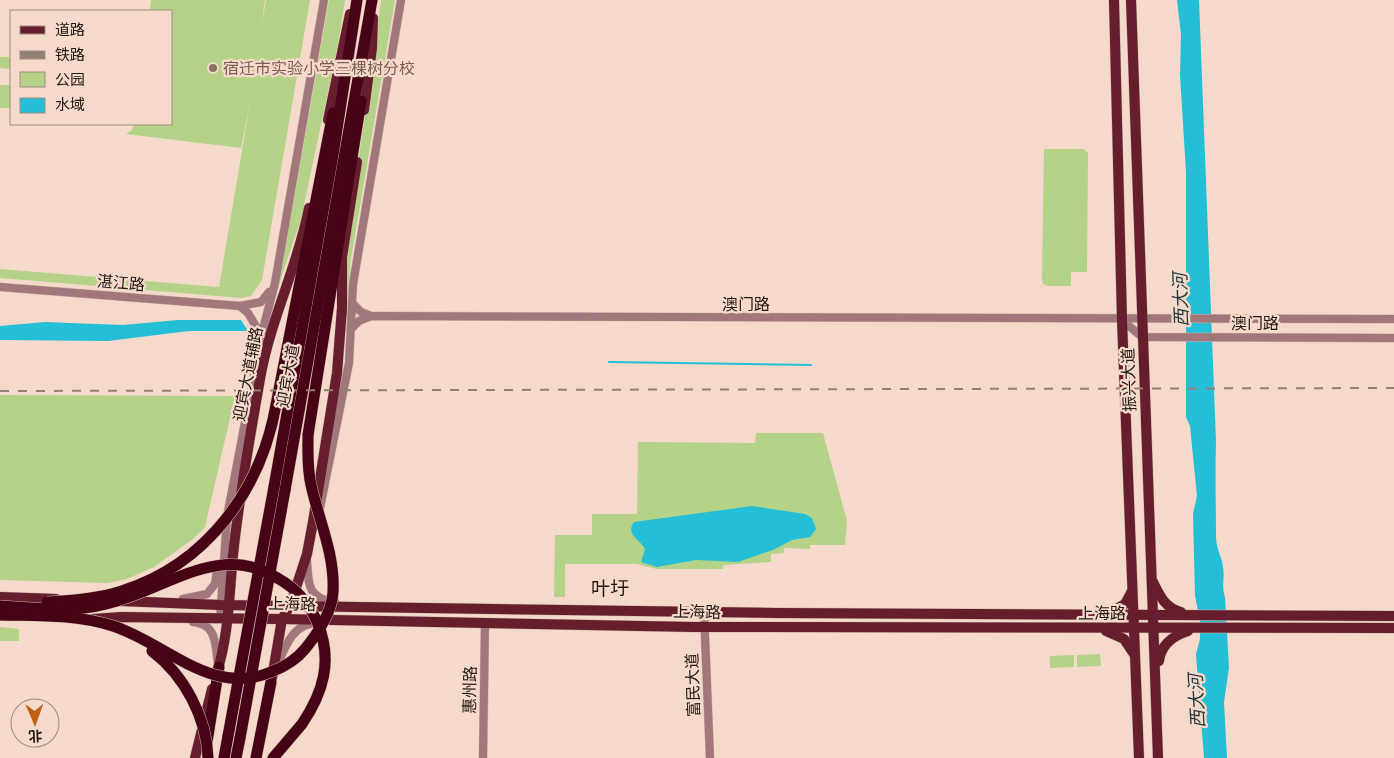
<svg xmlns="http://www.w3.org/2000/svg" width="1394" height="758" font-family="'Times New Roman','Noto Sans SC',serif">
<rect width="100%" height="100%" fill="#f5d9ca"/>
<!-- green -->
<g fill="#b4d389">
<polygon points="151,0 265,0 261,29 266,0 310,0 262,280 251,296 242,298 0,278 0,269 219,287 250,103 241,148 126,134 132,130 134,124 171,124 171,11 150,11"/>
<polygon points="329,0 345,0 338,44 301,219 279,284"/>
<polygon points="381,0 395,0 351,259 346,309 346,249"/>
<polygon points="0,57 11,57 11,108 0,108 0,85 10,85 10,69 0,68"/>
<polygon points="1044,149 1084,149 1088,153 1087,272 1071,272 1071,286 1047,286 1043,284 1042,278"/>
<polygon points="0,395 235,396 205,527 193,539 154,567 127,579 108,583 0,580"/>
<polygon points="756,433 823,433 847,521 845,545 810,545 810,549 784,548 784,553 771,554 771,562 723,565 723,569 657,569 637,564 565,564 565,597 554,597 555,535 592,535 592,514 637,514 638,442 755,443"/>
<polygon points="0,627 19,629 19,641 0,641"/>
<polygon points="1100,654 1101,666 1077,667 1077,655"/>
<polygon points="1074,655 1074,667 1050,668 1050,656"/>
</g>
<!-- water -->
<g fill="#24bfd6">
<path d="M 1177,0 L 1199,0 L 1216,442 C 1215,474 1216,506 1216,537 C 1216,548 1222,557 1223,567 C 1225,578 1221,586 1225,597 L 1229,668 L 1224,702 L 1227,758 L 1204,758 L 1196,654 L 1200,639 L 1200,620 L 1195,596 L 1193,514 L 1197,496 L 1190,426 L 1186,417 L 1186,172 L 1180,75 L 1181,34 Z"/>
<polygon points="178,320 241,320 248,331 189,331 108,341 0,340 0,326 45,322 123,325"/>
<path d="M 752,506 L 805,514 L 812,518 L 816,529 L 810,537 L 792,540 L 773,550 L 738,562 L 696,560 L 657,567 L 641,562 L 645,549 C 640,539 625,535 634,522 Z"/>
</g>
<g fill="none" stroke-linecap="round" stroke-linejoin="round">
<!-- stream -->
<polyline stroke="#24bfd6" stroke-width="2" points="609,362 811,365"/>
<!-- minor casing -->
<g stroke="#cfb6a9" stroke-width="9">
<g id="minor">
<polyline points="0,287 240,306 261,302 269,292"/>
<polyline points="353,304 361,312 371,316"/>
<polyline points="240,306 248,313 261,335"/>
<polyline points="1122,320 1142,337 1394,338"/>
<polyline points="351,329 359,321 371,316 1394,319"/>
<polyline points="319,513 349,363 353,284 401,0"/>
<path d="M 307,560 C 308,584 308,599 335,602"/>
<polyline points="183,599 207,594 215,584 218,564"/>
<polyline points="704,612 710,758"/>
<polyline points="220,619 227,517 262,333 275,283 324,0"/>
<path d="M 193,622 C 217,624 215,644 218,664"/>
<path d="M 277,666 C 285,647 293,623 317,623"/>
<polyline points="483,758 485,623"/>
</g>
</g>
<!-- major casing -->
<g stroke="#cfb6a9" stroke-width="11">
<g id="major">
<polyline points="1114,0 1122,320 1139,758"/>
<polyline points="1131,0 1158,758"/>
<polyline points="364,110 372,48 373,18"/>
<polyline points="328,120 350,14"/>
<path d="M 1153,582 C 1160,596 1165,608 1181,612"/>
<polyline points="0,597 56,599"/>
<polyline points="120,601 221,605 777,613 1394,616"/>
<polyline points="1109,613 1125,604 1132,591"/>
<polyline points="93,619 121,617 282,619 694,627 1394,628"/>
<polyline points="1106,631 1124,639 1134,654"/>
<path d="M 1159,661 C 1161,645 1172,636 1188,631"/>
<path d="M 216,675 C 229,636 229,595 233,555 C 239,496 250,437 260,379 C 270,320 298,266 309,208"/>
<polyline points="272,678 282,619 290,606 307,554 313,522 337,373 342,308 342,257 357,162"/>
<polyline points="195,758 212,689"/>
</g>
</g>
<!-- highway casing -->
<g stroke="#cfb6a9" stroke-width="12">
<g id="highway">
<polyline points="276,405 333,113"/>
<polyline points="308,435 361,101"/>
<polyline points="274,487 333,155 357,0"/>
<polyline points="285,490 372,0"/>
<polyline points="207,742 219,667"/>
<polyline points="224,758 228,736"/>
<polyline points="236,758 240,738"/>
<polyline points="256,758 271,682"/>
<polyline points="273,758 302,724"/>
</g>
</g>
<!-- minor -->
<use href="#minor" stroke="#a2777b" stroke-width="8"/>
<!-- major -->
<use href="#major" stroke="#661e2d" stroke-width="10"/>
<!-- highway -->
<use href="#highway" stroke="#470316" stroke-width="11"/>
<!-- rail -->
<polyline stroke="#948076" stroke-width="2" stroke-dasharray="9 9" stroke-linecap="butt" points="0,391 1394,388"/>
<!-- highway-bridge casing -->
<g stroke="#cfb6a9" stroke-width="12" stroke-linecap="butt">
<g id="highway-bridge">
<path d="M 47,602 C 71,601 98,599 122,591 C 207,564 261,490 276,405"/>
<path d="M 0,606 C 35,608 72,613 106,604 C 165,591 218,540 279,579 C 297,589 310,605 318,624 C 333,661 323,693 302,724"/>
<path d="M 0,615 C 38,616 76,614 113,626 C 166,643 211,697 271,672 C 284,667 296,660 305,649 C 318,633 332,613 333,592 C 335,554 319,521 311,485 C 307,468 308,452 308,435"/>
<path d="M 152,651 C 184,675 207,718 208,758"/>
<polyline points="228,736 274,487"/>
<polyline points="240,738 285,490"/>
</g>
</g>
<!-- highway-bridge -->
<use href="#highway-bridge" stroke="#470316" stroke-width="11"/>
</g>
<!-- markers -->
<circle fill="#8d6e63" stroke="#f5d9ca" stroke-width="2" cx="213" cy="68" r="5"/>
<g text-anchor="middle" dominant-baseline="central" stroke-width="4.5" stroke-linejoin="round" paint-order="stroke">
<!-- education labels -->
<g font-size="16" fill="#785e54" stroke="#f5d9ca" text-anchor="start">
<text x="223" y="68">宿迁市实验小学三棵树分校</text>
</g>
<!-- street labels -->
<g font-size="16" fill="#221813" stroke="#f5d9ca">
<text transform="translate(121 283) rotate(5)">湛江路</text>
<text x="746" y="304">澳门路</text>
<text x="1255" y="323">澳门路</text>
<text transform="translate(248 374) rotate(-79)">迎宾大道辅路</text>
<text transform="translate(288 376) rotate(-80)">迎宾大道</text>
<text transform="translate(1129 380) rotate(-92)">振兴大道</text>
<text transform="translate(292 604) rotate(1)">上海路</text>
<text transform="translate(697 612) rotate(1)">上海路</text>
<text x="1102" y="613">上海路</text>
<text transform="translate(693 685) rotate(-92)">富民大道</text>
<text transform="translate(470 690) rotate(-89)">惠州路</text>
</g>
<!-- water labels -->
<g font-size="18" font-style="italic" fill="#21393d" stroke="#f5d9ca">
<text transform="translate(1181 300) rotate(-92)">西大河</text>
<text transform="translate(1197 701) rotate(-93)">西大河</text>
</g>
<!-- quarter labels -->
<g font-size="19" fill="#221813" stroke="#f5d9ca">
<text x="610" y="588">叶圩</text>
</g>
</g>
<!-- legend -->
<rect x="10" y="10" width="162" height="115" fill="#f5d9ca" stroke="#a18c81"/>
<rect x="20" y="26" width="25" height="8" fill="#661e2d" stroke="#a18c81"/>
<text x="55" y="35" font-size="15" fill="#221813">道路</text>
<rect x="20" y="51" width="25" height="8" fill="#948076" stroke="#a18c81"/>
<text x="55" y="60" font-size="15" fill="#221813">铁路</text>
<rect x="20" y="72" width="25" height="15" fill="#b4d389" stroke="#a18c81"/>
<text x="55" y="85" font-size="15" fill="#221813">公园</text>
<rect x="20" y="98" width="25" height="15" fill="#24bfd6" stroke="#a18c81"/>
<text x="55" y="110" font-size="15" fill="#221813">水域</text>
<!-- north arrow -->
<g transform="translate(35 723) rotate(178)"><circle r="24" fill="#f5d9ca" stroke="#a18c81"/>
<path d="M0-4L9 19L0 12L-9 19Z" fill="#be6017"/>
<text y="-8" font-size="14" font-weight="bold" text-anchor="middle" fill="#221813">北</text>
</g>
</svg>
